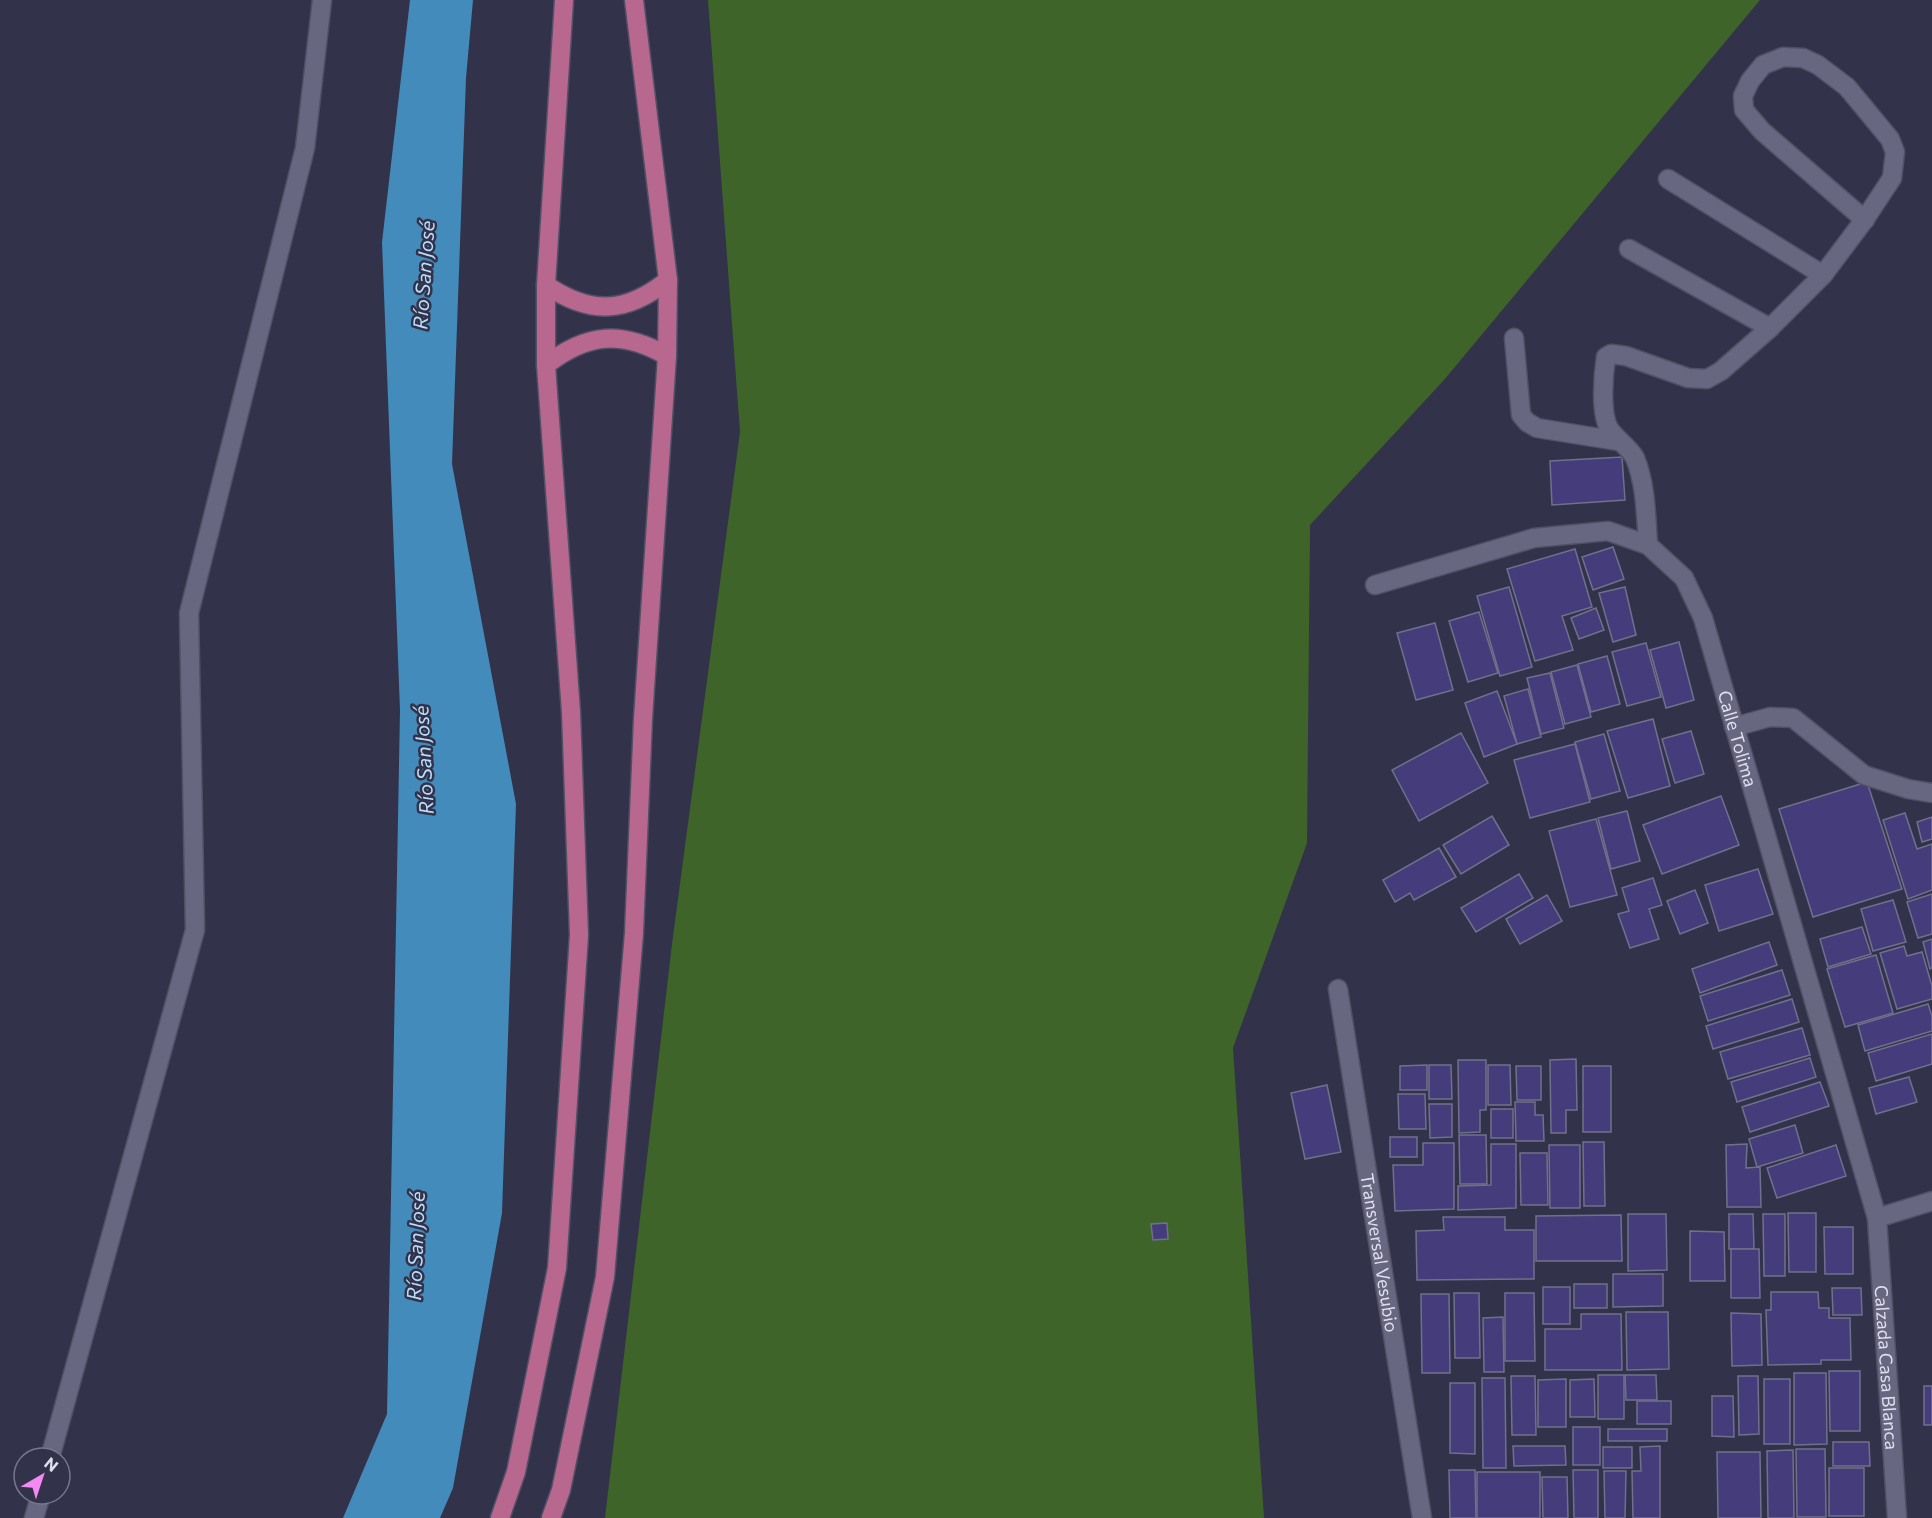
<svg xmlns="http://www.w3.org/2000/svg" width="1932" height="1518" font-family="Commissioner,sans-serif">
<rect width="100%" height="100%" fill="#33324b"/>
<!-- green -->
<polygon fill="#3e6429" points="708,0 1760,0 1444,380 1310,525 1307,843 1233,1048 1264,1518 605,1518 672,944 740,432"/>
<!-- water -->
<polygon fill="#438bbb" points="410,0 473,0 466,78 452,464 516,804 502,1213 453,1488 440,1518 343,1518 387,1414 400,710 382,242"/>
<!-- building -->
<g fill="#443c7b" stroke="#71708c" stroke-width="1.5">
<polygon points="1622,457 1625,500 1552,505 1550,461"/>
<polygon points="1613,547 1624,579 1593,590 1582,557"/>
<polygon points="1575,549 1592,607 1562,616 1573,650 1535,661 1507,569"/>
<polygon points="1509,587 1532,667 1500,676 1477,596"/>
<polygon points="1625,587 1636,635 1613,642 1599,593"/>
<polygon points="1596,608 1604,630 1579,639 1571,618"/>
<polygon points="1479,612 1498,673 1468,682 1449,621"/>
<polygon points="1435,623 1453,690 1416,700 1397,633"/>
<polygon points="1679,642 1694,700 1666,708 1650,650"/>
<polygon points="1646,643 1661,697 1627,706 1612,652"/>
<polygon points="1607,656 1620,704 1591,712 1578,664"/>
<polygon points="1577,665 1591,717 1565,724 1551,672"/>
<polygon points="1550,673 1564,728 1541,734 1527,678"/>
<polygon points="1528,689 1541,737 1517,744 1504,696"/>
<polygon points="1497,691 1517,744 1484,757 1465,703"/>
<polygon points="1653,719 1670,786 1628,798 1607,731"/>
<polygon points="1691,731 1704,774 1675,783 1662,739"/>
<polygon points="1461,733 1488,783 1419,821 1392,770"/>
<polygon points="1604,734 1620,791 1591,799 1575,742"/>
<polygon points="1575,744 1590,802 1530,818 1514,760"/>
<polygon points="1867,782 1902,889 1813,917 1779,809"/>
<polygon points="1721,796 1739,845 1662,874 1643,825"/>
<polygon points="1627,811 1640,861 1611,869 1598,818"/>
<polygon points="1905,813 1917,849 1932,844 1932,890 1908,899 1883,820"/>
<polygon points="1492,816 1509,845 1461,874 1443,845"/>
<polygon points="1932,817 1932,839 1922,842 1917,822"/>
<polygon points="1596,819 1617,895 1570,907 1549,831"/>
<polygon points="1439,848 1456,877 1414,900 1410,893 1395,902 1383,880"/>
<polygon points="1758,869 1773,914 1719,931 1705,885"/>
<polygon points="1519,874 1533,898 1476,932 1461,908"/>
<polygon points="1653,878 1662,905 1649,909 1659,939 1630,948 1618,914 1629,911 1622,888"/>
<polygon points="1695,890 1708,923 1680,934 1667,901"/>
<polygon points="1932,894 1932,934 1918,938 1907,902"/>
<polygon points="1547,895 1562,921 1520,944 1506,919"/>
<polygon points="1893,900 1906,942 1873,951 1861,909"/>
<polygon points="1862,927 1871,954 1828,967 1820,939"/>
<polygon points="1932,939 1932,968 1930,969 1923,942"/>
<polygon points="1769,942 1777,965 1700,993 1692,969"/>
<polygon points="1904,946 1907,956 1922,952 1932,986 1932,999 1897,1009 1880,953"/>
<polygon points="1876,955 1893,1013 1845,1027 1827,969"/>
<polygon points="1782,970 1790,995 1708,1021 1700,996"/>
<polygon points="1792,999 1799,1022 1713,1049 1706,1026"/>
<polygon points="1928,1004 1932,1016 1932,1031 1865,1051 1858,1025"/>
<polygon points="1802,1028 1810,1055 1728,1079 1720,1052"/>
<polygon points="1932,1034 1932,1064 1876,1081 1868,1053"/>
<polygon points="1810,1058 1816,1077 1737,1102 1731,1082"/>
<polygon points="1576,1059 1577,1110 1566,1110 1566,1133 1551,1133 1550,1060"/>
<polygon points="1458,1060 1486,1060 1486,1110 1480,1110 1480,1132 1459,1133"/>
<polygon points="1427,1065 1427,1090 1400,1090 1400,1066"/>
<polygon points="1429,1065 1451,1065 1452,1099 1429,1099"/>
<polygon points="1488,1065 1510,1065 1511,1105 1488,1105"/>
<polygon points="1516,1066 1541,1066 1541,1100 1517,1100"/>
<rect x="1583" y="1066" width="28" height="66"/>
<polygon points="1909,1077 1917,1102 1876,1114 1869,1088"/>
<polygon points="1820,1082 1829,1106 1750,1132 1742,1107"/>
<polygon points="1327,1085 1341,1152 1305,1159 1291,1093"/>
<polygon points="1398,1094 1425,1094 1426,1129 1399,1129"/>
<polygon points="1515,1102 1535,1102 1535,1115 1543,1115 1544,1141 1516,1141"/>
<polygon points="1429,1104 1452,1104 1452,1137 1430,1138"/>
<rect x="1491" y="1109" width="22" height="29"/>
<polygon points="1795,1125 1803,1153 1757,1167 1749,1139"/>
<polygon points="1459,1135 1486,1135 1487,1184 1460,1184"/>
<rect x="1390" y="1137" width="27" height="20"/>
<polygon points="1583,1142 1604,1142 1605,1206 1584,1206"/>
<polygon points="1423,1143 1454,1143 1454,1209 1395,1211 1393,1165 1423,1165"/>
<polygon points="1491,1144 1516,1144 1516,1208 1458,1210 1458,1186 1491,1185"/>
<polygon points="1747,1144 1746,1168 1760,1167 1761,1207 1727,1207 1726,1145"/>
<polygon points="1549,1145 1580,1145 1580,1208 1550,1208"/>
<polygon points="1836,1145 1846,1176 1777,1198 1767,1168"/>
<polygon points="1520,1153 1547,1153 1548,1205 1521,1205"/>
<polygon points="1788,1213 1816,1213 1816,1272 1789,1272"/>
<polygon points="1628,1214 1666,1214 1667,1270 1628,1271"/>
<polygon points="1729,1214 1753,1214 1754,1249 1729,1249"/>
<polygon points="1763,1214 1785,1214 1785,1276 1764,1276"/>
<polygon points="1621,1215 1622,1261 1536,1261 1536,1216"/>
<polygon points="1443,1217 1505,1217 1505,1230 1534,1230 1534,1279 1417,1280 1416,1231 1444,1230"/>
<polygon points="1167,1223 1168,1239 1153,1240 1151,1224"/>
<polygon points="1824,1227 1853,1227 1853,1274 1825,1274"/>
<polygon points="1690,1231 1724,1232 1725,1281 1690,1281"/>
<polygon points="1731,1249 1759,1249 1760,1298 1731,1298"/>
<polygon points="1613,1274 1663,1274 1663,1306 1613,1307"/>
<rect x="1574" y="1284" width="33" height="24"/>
<rect x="1543" y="1287" width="27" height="37"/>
<polygon points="1832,1288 1861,1288 1862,1315 1833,1315"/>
<polygon points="1771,1292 1818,1292 1819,1308 1829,1308 1829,1318 1850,1318 1851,1360 1821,1360 1821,1364 1768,1365 1766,1310 1771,1310"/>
<polygon points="1454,1293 1479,1293 1480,1358 1455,1358"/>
<polygon points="1505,1293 1534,1293 1535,1361 1505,1361"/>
<polygon points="1421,1294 1449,1294 1450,1373 1422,1373"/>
<polygon points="1626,1312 1668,1312 1669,1369 1627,1370"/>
<polygon points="1731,1313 1761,1314 1762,1365 1732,1366"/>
<polygon points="1581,1314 1621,1314 1622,1370 1545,1370 1545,1329 1581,1329"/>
<polygon points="1503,1317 1504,1372 1484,1372 1483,1318"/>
<polygon points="1829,1371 1860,1371 1860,1431 1830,1431"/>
<polygon points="1794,1373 1826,1373 1827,1444 1794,1445"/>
<rect x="1598" y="1375" width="26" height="44"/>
<polygon points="1625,1375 1656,1375 1657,1400 1626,1400"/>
<polygon points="1511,1376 1535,1376 1536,1435 1512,1435"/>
<polygon points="1738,1376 1758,1376 1759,1434 1739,1435"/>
<polygon points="1482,1378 1505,1378 1506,1468 1483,1468"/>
<polygon points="1566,1379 1566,1427 1538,1427 1538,1380"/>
<polygon points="1594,1379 1595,1417 1570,1417 1570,1380"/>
<rect x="1764" y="1379" width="26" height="65"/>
<polygon points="1450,1383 1475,1383 1475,1454 1450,1453"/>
<rect x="1924" y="1386" width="8" height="39"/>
<polygon points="1712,1396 1733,1396 1734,1437 1712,1436"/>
<rect x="1637" y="1401" width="34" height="23"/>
<rect x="1573" y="1427" width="27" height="38"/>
<rect x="1608" y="1429" width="59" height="12"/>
<polygon points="1833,1442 1869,1442 1870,1466 1833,1466"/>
<polygon points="1513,1446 1565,1446 1566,1465 1514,1466"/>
<polygon points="1660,1446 1660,1518 1633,1518 1632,1471 1641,1471 1640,1447"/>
<rect x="1603" y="1447" width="29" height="21"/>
<polygon points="1796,1449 1825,1449 1826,1517 1797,1517"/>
<polygon points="1793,1450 1794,1518 1768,1518 1767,1451"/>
<polygon points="1717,1452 1760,1452 1761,1518 1718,1518"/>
<rect x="1829" y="1468" width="35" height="48"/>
<polygon points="1449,1470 1475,1470 1476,1518 1450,1518"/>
<polygon points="1573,1470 1598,1470 1598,1518 1574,1518"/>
<polygon points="1604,1471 1626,1471 1625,1518 1605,1518"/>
<rect x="1477" y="1472" width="63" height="46"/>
<polygon points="1542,1477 1567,1477 1568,1518 1543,1518"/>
</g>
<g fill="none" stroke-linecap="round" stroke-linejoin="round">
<!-- minor casing -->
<g stroke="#525065" stroke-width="21">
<g id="minor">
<polyline points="1668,179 1823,275"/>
<polyline points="1629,249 1770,328"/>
<polyline points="1514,338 1521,415 1527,422 1537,428 1618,441"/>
<path d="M 1648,545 C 1646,516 1646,485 1635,458 C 1630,448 1617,440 1610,430 C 1600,415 1603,376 1606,357 L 1611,354 L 1626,356 L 1688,378 L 1707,379 L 1721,371 L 1770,328 L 1823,275 L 1865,219 L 1892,178 L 1895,152 L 1890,139 L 1847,87 L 1818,65 L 1803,58 L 1783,57 L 1763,65 L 1750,81 L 1743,96 L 1744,110 L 1762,131 L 1865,220"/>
<path id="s1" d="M 1375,585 L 1534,538 L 1608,531 L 1648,545 L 1684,578 L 1703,618 L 1877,1218 L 1897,1518"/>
<polyline points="1734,727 1770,717 1793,718 1864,775 1908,789 1932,793"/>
<path id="s2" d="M 1338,989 L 1422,1518"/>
<polyline points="1877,1218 1932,1201"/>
<polyline points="50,1458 195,930 189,613 305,148 322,0"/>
<polyline points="34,1518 41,1494"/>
</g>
</g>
<!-- major casing -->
<g stroke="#525065" stroke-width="21">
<g id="major">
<path d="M 546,285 C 590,315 626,314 668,280"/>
<path d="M 546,365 C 587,333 622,330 667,356"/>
<polyline points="500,1518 516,1472 557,1268 579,935 571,712 546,365 546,285 564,0"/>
<polyline points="551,1518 561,1490 605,1277 634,933 643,719 667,356 668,280 634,0"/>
</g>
</g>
<!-- minor -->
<use href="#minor" stroke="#686782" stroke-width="18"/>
<!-- major -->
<use href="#major" stroke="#b8688e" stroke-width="18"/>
</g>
<g text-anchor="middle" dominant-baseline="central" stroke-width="5" stroke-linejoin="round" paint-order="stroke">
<!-- street labels -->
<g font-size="18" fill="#dfdfef" stroke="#33324b">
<text stroke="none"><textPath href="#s1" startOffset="501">Calle Tolima</textPath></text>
<text stroke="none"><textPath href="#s2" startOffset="267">Transversal Vesubio</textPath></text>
<text stroke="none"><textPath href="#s1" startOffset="1150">Calzada Casa Blanca</textPath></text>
</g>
<!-- water labels -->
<g font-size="20" font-style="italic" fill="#badef9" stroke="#33324b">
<text transform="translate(423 275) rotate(-86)">Río San José</text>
<text transform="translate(423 760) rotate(-93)">Río San José</text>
<text transform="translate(415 1246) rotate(-88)">Río San José</text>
</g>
</g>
<!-- north arrow -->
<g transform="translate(42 1476) rotate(39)"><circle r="28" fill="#33324b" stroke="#78778d" stroke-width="1.5"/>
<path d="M0-4.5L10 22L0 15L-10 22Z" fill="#f28af2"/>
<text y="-9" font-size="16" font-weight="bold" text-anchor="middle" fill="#dfdfef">N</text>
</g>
</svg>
